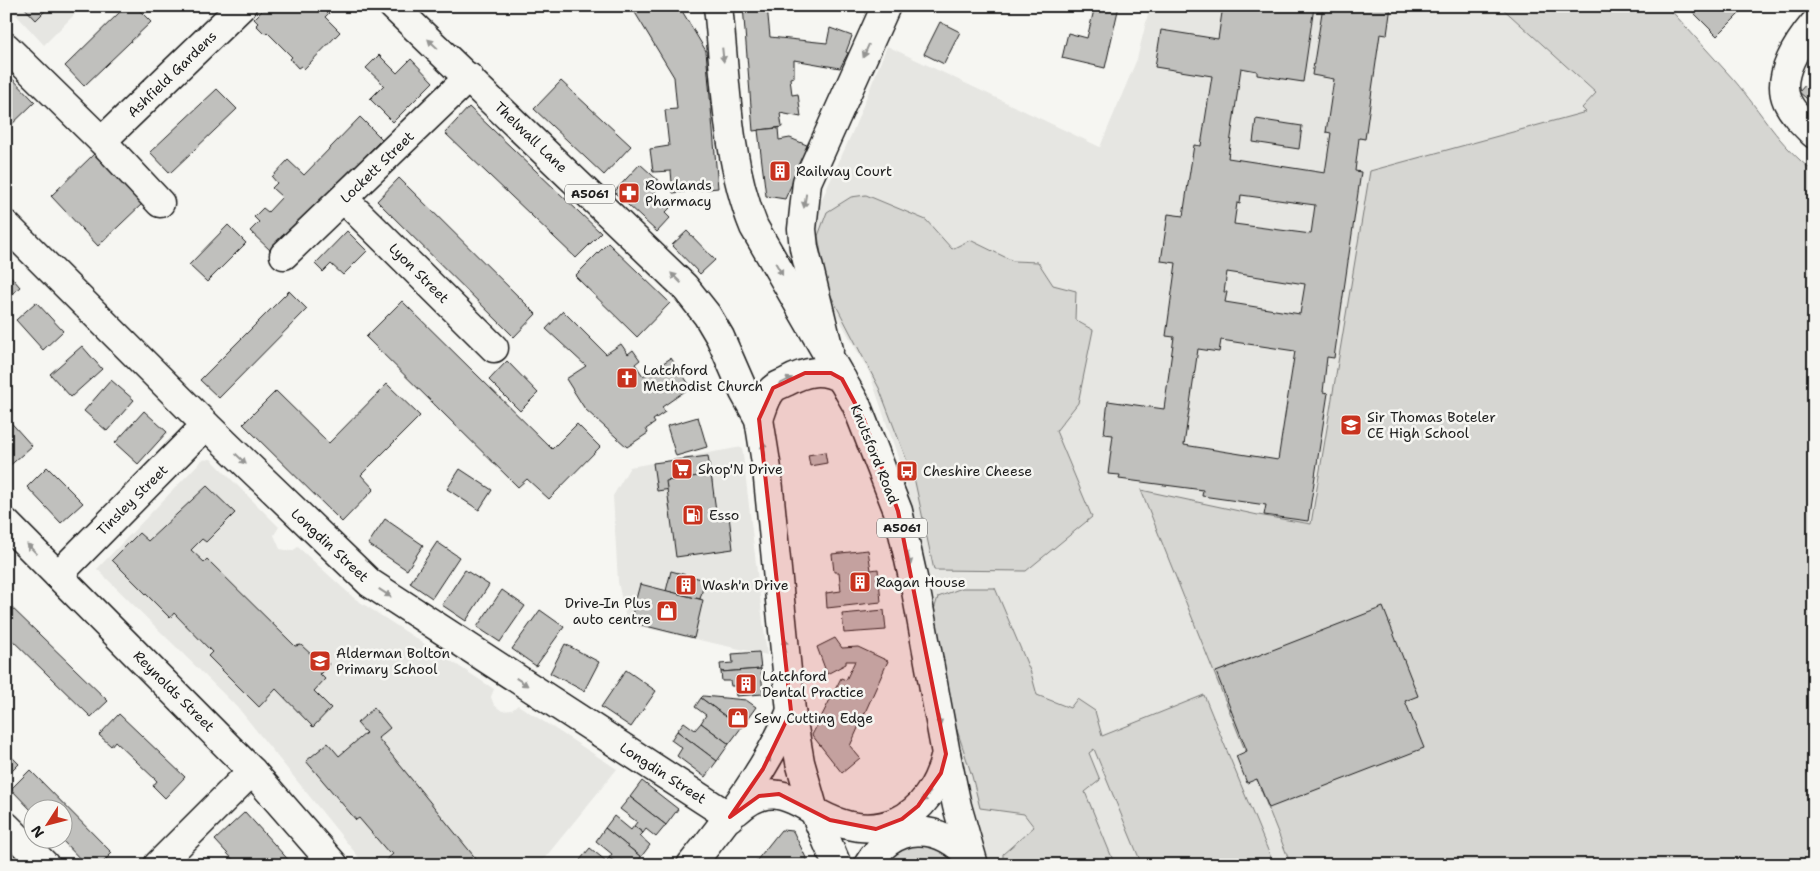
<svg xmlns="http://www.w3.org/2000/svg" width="1820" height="871" font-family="'Shantell Sans',sans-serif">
<rect width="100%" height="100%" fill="#f6f6f2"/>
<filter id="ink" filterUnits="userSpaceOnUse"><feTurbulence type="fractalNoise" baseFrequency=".02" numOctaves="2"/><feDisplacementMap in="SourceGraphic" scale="10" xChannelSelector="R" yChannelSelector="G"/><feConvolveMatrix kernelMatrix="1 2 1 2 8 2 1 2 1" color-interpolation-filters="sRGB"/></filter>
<g filter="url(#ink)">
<!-- built -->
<g fill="#e6e6e2">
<polygon points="8,6 83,6 44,45"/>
<polygon points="1150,6 1539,6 1730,200 1814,865 989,865 976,836 905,478 869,372 826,296 812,221 852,133 887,46 1100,147 1137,59"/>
<polygon points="742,447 767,655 627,624 618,582 613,496 630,467"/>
<polygon points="211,459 279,527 274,535 280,549 292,551 298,547 354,598 494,689 491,697 494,705 502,711 512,710 518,705 617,769 539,865 365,865 239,709 97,569 202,460"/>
</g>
<!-- green -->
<g fill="#d6d6d2" stroke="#797977">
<path d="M 1500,6 L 1667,6 C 1689,31 1712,55 1734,80 C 1763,114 1777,143 1814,172 L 1814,865 L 1291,865 L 1141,490 L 1258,515 L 1311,524 L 1370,171 L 1586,112 L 1582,108 L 1596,93 Z"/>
<polygon points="866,195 926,220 952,249 970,240 1013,261 1038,262 1053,285 1076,291 1075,320 1093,330 1078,403 1056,431 1092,517 1026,571 934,570 915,482 879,388 827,288 818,236 827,212 851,197"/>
<polygon points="962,588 995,588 1031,673 1037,695 1070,708 1077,699 1095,711 1102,736 1204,695 1274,865 1142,865 1094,749 1089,753 1100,780 1085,792 1115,865 1003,865 1003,854 1034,827 1024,814 980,808 972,776 942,684 930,622 938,597"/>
<polygon points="905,834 974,865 868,865"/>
</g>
<!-- building -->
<g fill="#c0c0bd" stroke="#1c1c1c" fill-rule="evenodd">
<polygon points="23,6 50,6 36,20"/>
<polygon points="126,6 135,6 151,22 84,86 65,66"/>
<polygon points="267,6 323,6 329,13 325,17 340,32 304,69 301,66 298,68 290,59 292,57 267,32 265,34 256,25 258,23 254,19"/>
<polygon points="631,6 679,6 706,51 718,188 673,193 671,171 653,172 650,149 669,146 665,110 677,109 674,77"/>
<polygon points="743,6 767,6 770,37 827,43 830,28 852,36 846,52 848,53 840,68 794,60 794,77 790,78 792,95 798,94 801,117 780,113 782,127 753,131"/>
<polygon points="1095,6 1119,6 1105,68 1062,58 1068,33 1087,38"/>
<path d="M 1223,6 L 1314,7 L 1303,82 L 1257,75 L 1257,71 L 1241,68 L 1228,158 L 1325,173 L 1331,133 L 1326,132 L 1334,79 L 1312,75 L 1323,6 L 1391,6 L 1387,35 L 1380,34 L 1365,139 L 1359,138 L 1355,171 L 1361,172 L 1334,358 L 1327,357 L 1323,392 L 1328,393 L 1308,521 L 1264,515 L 1266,505 L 1202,496 L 1203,490 L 1119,479 L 1120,475 L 1108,474 L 1113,435 L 1104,434 L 1108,401 L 1164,409 L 1174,337 L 1166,336 L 1176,263 L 1161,261 L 1168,214 L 1183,216 L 1194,145 L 1201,146 L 1212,76 L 1155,67 L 1161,30 L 1218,39 ZM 1241,195 L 1315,205 L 1311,234 L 1234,224 L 1237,203 L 1240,204 ZM 1227,272 L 1305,284 L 1300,314 L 1225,302 L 1227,292 L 1224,292 ZM 1221,340 L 1295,351 L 1278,460 L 1184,445 L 1198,349 L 1219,352 Z"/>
<polygon points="1693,6 1747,6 1717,36 1690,9"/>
<polygon points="940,22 960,32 944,64 924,54"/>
<polygon points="379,55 397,73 411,59 433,82 393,122 370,99 384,85 366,68"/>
<polygon points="6,72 35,102 6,130"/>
<polygon points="1814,75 1814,105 1799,92"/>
<polygon points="561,81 631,146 604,175 534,109"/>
<polygon points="217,89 237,109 170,173 150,152"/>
<polygon points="469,107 601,233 576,258 445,133"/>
<polygon points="360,117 382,139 272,252 250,231 259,222 254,217 263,208 268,212 282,197 272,188 277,183 272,177 288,160 304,175"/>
<polygon points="1256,119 1302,126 1299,149 1253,142"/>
<polygon points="778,128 779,140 790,138 809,146 785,199 766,196 758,130"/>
<polygon points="96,152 144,202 98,246 51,196"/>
<polygon points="640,164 662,184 654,193 670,208 665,213 670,218 657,232 614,192"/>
<polygon points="399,178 536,314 514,337 377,201"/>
<polygon points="228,225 246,243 207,282 189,265"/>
<polygon points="347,231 367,251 343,275 331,264 323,272 315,264"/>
<polygon points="687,231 715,260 700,274 672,245"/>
<polygon points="608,243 670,303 637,337 575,276"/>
<polygon points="6,271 20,287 6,299"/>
<polygon points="289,291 307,309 219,398 200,380"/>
<polygon points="402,301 552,449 577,424 600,447 549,499 527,479 518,487 366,337"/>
<polygon points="36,302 63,331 43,350 16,320"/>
<polygon points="563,311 606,354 621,344 628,354 633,350 640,360 635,364 643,376 671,358 691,387 662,407 665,412 653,420 655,423 646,429 648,433 627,447 585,409 566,379 586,366 546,329"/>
<polygon points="82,346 102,369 71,397 50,374"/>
<polygon points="507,361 538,393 520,411 489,380"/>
<polygon points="111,380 134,400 107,431 84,411"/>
<polygon points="387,384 420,416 361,475 374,489 342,522 243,424 276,391 329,443"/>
<polygon points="144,411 167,432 138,464 115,443"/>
<polygon points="6,417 32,446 6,469"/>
<polygon points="698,417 707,447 676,456 667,426"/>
<polygon points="825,452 827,463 810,466 808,455"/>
<polygon points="708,456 712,483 657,491 653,463"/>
<polygon points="47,467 83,503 61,523 27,487"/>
<polygon points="460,469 492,490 479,510 447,489"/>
<polygon points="711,474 717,518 729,516 733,549 676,557 666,481"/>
<polygon points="207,486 235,513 206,542 202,539 191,550 204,562 207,559 295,646 301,645 314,657 318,653 329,664 320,674 325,679 314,691 331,708 313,727 276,689 259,707 208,656 212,652 174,613 170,618 112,560 139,533 148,541"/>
<polygon points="385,519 423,545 407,570 368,544"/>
<polygon points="437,542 459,557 432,598 410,583"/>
<polygon points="868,550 871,570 878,569 881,602 827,608 826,593 841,591 839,572 834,572 832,554"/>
<polygon points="465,570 489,585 466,621 442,605"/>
<polygon points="671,571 705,580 700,599 666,591"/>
<polygon points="640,584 703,600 694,638 630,622"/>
<polygon points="502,590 525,606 500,642 477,627"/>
<polygon points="6,602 108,701 91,717 6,634"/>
<polygon points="1383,607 1418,696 1405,701 1424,748 1269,808 1257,779 1247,783 1236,756 1247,751 1216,672"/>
<polygon points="540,610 564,627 536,666 512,649"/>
<polygon points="884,610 886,630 844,633 842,614"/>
<polygon points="835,638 842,648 858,647 888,661 850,746 860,758 842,773 812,735 841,678 846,680 855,661 846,661 846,664 827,674 817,647"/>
<polygon points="565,644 599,662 584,691 550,673"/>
<polygon points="759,652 761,669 721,672 720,664 733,663 732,654"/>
<polygon points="761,669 763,694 736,696 735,686 731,686 730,681 722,681 721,672"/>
<polygon points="626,670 656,691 631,727 601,707"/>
<polygon points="703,696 746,700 756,707 741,728 701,698"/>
<polygon points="701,698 741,728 729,744 701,723 706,715 695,707"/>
<polygon points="374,708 390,728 378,738 477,860 472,865 390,865 386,860 393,854 391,851 389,853 359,818 356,820 306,761 328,743 339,756 366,733 357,723"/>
<polygon points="119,714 185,777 165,798 153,786 157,781 115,741 111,746 99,735"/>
<polygon points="684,722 695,730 701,723 729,744 717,761 677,731"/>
<polygon points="677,731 717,761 705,777 677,756 682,748 671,740"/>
<polygon points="6,751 19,764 6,777"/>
<polygon points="30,770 112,853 100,865 86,865 60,838 62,838 62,808 32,808 32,811 11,789"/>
<polygon points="642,781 678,809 666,825 630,797"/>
<polygon points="630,797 666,825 656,837 646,829 643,833 634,826 637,822 620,809"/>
<polygon points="245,812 293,865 238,865 215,840"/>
<polygon points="614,816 631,830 634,826 643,833 640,836 650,845 641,857 605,828"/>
<polygon points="605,828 641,857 635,865 627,865 621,861 618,864 609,858 612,854 596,841"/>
<polygon points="781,830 793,831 809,864 753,865"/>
<polygon points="590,848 606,861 609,858 618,864 586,865 580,860"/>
</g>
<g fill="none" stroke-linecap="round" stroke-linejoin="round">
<!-- minor casing -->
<g stroke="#1c1c1c" stroke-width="31">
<g id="minor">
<path d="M 1814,24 C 1798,43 1776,76 1787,101 C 1793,114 1804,124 1814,134"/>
<polyline points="6,47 102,141 160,203"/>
<polyline points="102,141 242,6"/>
<polyline points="344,199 494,348"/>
<polyline points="6,225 206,425 370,583 730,817"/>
<polyline points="284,255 469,77"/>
<polyline points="829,350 804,248 802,229 807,182 886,6"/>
<polyline points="6,523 252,771 334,865"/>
<polyline points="58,575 206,425"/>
<path d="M 737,811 C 765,785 785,793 814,811"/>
<polyline points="6,826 45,865"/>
<polyline points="158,865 252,771"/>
<path d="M 691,865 C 730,816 767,769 791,711"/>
</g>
</g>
<!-- highway casing -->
<g stroke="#1c1c1c" stroke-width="31">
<g id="highway">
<polyline points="393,6 684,286 707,315 720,337 744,392 759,419 767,469 791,711 800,762 814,811 837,865"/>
<path d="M 718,6 C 726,80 726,158 754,227 L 856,404 L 898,511 L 916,591 L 946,754 L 957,806 L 974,865"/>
<path d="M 759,419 C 763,409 765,398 772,390 C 775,386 782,384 786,382 C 806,371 822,368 842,379"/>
<path d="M 814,811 C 875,847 930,822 946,754"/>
<path d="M 868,865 C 894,821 939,822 971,858"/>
</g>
</g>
<!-- minor -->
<use href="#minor" stroke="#f6f6f2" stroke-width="28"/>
<!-- highway -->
<use href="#highway" stroke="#f6f6f2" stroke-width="28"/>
</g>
<!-- one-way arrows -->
<defs><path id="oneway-solid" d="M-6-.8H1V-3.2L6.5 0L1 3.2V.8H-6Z" transform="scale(1.25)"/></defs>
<g fill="#949492">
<use href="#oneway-solid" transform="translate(433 44) rotate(-137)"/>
<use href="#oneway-solid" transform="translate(866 51) rotate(114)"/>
<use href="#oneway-solid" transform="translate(723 55) rotate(84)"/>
<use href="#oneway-solid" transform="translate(805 201) rotate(99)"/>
<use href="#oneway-solid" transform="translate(779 269) rotate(60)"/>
<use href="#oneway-solid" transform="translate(676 278) rotate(-136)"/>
<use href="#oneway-solid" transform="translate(786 381) rotate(-27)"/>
<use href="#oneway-solid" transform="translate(764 449) rotate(-100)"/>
<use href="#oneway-solid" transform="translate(241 459) rotate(44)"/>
<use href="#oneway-solid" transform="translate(32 549) rotate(-135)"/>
<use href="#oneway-solid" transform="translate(909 559) rotate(77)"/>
<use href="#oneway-solid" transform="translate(385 593) rotate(33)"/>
<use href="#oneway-solid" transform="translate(785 645) rotate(-95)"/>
<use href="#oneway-solid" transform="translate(522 682) rotate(33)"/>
<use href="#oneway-solid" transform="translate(939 719) rotate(80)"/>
<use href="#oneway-solid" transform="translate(767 762) rotate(-61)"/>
<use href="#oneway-solid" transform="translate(926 797) rotate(130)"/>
</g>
</g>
<!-- marked area -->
<path fill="#d62828" fill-opacity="0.2" stroke="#d62828" stroke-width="4" stroke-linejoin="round" d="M 805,373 L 831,373 L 842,379 L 864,420 L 898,511 L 946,754 L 941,773 L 918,806 L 902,819 L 876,829 L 830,820 L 779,794 L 759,796 L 730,817 L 763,769 L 791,711 L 759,419 L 773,388 Z"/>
<!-- icons -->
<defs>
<g id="building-square" transform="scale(1.125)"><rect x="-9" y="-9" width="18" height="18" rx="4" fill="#c8321e" stroke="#f6f6f2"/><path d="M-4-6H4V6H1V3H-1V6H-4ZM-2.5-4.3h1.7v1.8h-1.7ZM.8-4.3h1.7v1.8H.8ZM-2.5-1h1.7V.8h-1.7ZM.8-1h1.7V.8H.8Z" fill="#fff"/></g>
<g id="pharmacy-square" transform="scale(1.125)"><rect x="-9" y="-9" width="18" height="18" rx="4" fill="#c8321e" stroke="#f6f6f2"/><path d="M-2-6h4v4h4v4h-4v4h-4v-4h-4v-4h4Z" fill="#fff"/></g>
<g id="church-square" transform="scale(1.125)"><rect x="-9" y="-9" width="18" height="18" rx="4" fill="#c8321e" stroke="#f6f6f2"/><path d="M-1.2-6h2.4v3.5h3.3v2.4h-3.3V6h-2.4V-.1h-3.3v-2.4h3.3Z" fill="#fff"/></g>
<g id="school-square" transform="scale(1.125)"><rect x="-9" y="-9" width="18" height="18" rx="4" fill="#c8321e" stroke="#f6f6f2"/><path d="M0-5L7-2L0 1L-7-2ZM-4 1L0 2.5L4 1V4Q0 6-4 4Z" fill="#fff"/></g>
<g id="supermarket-square" transform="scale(1.125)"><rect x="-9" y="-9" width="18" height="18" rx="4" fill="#c8321e" stroke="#f6f6f2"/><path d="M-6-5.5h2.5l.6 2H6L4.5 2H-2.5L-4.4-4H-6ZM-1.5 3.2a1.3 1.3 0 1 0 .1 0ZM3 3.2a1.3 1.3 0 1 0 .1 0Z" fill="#fff"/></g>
<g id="bus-square" transform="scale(1.125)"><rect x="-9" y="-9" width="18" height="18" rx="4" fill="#c8321e" stroke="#f6f6f2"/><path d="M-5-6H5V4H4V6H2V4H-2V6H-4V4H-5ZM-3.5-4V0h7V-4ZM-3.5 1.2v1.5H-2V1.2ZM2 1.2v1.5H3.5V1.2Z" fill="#fff"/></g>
<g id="fuel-square" transform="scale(1.125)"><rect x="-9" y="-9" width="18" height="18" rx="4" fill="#c8321e" stroke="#f6f6f2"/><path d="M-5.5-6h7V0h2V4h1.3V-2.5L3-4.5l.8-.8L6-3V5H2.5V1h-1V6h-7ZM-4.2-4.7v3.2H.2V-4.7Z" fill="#fff"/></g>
<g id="shop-square" transform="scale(1.125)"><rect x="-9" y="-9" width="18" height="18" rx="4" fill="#c8321e" stroke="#f6f6f2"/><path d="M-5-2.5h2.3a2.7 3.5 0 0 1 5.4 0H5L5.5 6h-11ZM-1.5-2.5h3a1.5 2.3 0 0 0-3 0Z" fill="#fff"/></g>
</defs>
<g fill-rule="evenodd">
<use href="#building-square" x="780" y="171"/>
<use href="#pharmacy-square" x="629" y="193"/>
<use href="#church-square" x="627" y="378"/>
<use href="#school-square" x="1351" y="425"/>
<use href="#supermarket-square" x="682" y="469"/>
<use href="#bus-square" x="907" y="471"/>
<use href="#fuel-square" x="693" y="515"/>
<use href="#building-square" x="860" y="582"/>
<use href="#building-square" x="686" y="585"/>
<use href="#shop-square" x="667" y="611"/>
<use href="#school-square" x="320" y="661"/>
<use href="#building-square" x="746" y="684"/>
<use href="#shop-square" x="738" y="718"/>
</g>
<g text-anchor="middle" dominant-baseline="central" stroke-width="5" stroke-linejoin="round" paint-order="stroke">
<!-- shield labels -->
<g fill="#f6f6f2" stroke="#5d5d5c" stroke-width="1">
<rect x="565" y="184.5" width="50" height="19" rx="4"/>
<rect x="877" y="518.5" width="50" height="19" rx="4"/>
</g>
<g font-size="12" font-weight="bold" fill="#1c1c1c">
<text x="590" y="194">A5061</text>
<text x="902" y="528">A5061</text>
</g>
<!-- street labels -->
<g font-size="14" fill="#1c1c1c" stroke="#f6f6f2">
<text transform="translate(172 74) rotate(-44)">Ashfield Gardens</text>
<text transform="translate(531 137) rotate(44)">Thelwall Lane</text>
<text transform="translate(377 167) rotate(-44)">Lockett Street</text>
<text transform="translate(419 273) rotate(45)">Lyon Street</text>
<text transform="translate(875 454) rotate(68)">Knutsford Road</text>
<text transform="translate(132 500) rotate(-45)">Tinsley Street</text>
<text transform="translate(330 545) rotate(43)">Longdin Street</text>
<text transform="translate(174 691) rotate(45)">Reynolds Street</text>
<text transform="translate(663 773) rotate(33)">Longdin Street</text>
</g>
<!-- poi labels -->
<g font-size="14" fill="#1c1c1c" stroke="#f6f6f2" text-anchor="start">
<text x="796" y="171">Railway Court</text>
<text x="645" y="185">Rowlands<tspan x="645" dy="16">Pharmacy</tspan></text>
<text x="643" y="370">Latchford<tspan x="643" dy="16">Methodist Church</tspan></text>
<text x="1367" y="417">Sir Thomas Boteler<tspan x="1367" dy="16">CE High School</tspan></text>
<text x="698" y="469">Shop'N Drive</text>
<text x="923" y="471">Cheshire Cheese</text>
<text x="709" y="515">Esso</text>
<text x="876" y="582">Ragan House</text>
<text x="702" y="585">Wash'n Drive</text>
<text x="651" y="603" text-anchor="end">Drive-In Plus<tspan x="651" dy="16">auto centre</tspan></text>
<text x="336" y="653">Alderman Bolton<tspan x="336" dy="16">Primary School</tspan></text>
<text x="762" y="676">Latchford<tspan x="762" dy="16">Dental Practice</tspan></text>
<text x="754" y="718">Sew Cutting Edge</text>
</g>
</g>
<!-- margin -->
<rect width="1820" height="871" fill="none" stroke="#f6f6f2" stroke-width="25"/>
<rect x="12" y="12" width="1795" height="846" fill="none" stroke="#1c1c1c" stroke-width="2" filter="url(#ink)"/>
<!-- north arrow -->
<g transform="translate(48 824) rotate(234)"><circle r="24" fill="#f6f6f2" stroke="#9f9f9c"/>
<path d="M0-4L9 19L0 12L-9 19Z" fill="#c8321e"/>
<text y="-8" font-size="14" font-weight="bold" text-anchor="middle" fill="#1c1c1c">N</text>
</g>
</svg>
